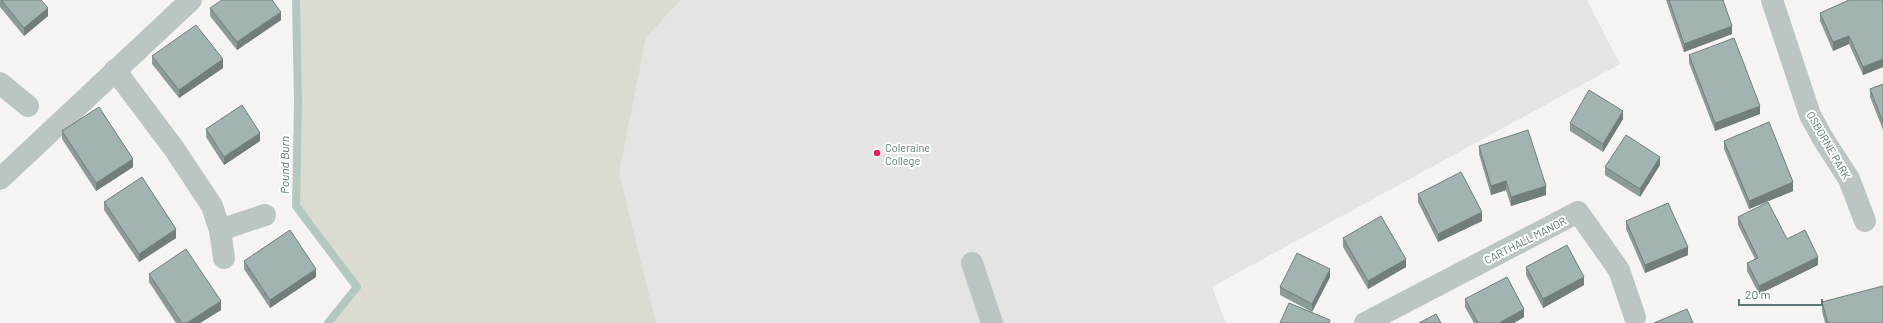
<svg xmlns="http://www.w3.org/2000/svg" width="1883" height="323" font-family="Barlow,sans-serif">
<rect width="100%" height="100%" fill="#f6f4f2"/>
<!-- built -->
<polygon fill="#e4e5e3" points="296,0 1587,0 1620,64 1212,287 1226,323 328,323 357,287 296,206 298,101"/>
<!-- green -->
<polygon fill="#dbdbd1" points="293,0 681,0 646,37 619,173 656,323 328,323 357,287 296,206 298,101"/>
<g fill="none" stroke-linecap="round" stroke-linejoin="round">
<!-- stream -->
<polyline stroke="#b4c8c2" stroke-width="8" points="296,0 298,101 296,206 357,287 328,323"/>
<!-- minor -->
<g stroke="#bbc5c4" stroke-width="22">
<polyline points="1772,0 1810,115 1822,137 1849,179 1865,221"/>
<polyline points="115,70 175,150 212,206 220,230 224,258"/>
<polyline points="0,83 28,106"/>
<polyline points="0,179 191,0"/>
<polyline points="220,230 265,215"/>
<polyline points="972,263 992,323"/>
<polyline points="1365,323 1578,212 1619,270 1635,317"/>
</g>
</g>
<!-- wall -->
<g fill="#8b9b98">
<polygon points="0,0 41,0 48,16 24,36 0,7"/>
<polygon points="1666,0 1723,0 1732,34 1684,52"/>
<polygon points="1883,0 1883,67 1863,75 1849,44 1833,51 1820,21 1820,13"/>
<polygon points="210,8 281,20 237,50 210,16"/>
<polygon points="1689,55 1760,114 1715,131 1689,63"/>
<polygon points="152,56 223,68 179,98 152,64"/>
<polygon points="1883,84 1883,130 1870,97 1870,89"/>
<polygon points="1623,119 1603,152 1570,131 1570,123"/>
<polygon points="206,129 260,141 224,165 206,137"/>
<polygon points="62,131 133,167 96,191 62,139"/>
<polygon points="1724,141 1793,191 1749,209 1724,149"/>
<polygon points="1479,146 1546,195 1511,206 1506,190 1491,195 1479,154"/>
<polygon points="1660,165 1640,197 1605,175 1605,167"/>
<polygon points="1418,194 1482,221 1438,242 1418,202"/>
<polygon points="104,202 176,238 139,262 104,210"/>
<polygon points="1738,217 1787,239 1818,265 1759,294 1747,271 1747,263 1755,259 1738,225"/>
<polygon points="1626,221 1688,255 1645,273 1626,229"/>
<polygon points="1343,238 1406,267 1368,289 1343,247"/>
<polygon points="244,261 316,277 270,308 244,269"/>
<polygon points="1526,267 1584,285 1543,308 1526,275"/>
<polygon points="149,274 221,310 200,323 176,323 149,282"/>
<polygon points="1330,277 1312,312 1280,295 1280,287"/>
<polygon points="1465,299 1524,317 1514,323 1474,323 1465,307"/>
<polygon points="1822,302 1883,323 1825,323 1822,311"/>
</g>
<!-- shaded-wall -->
<g fill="#717e7c">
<polygon points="48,8 48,16 24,36 24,28"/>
<polygon points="281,12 281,20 237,50 237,42"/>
<polygon points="1732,26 1732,34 1684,52 1684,44"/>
<polygon points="1849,36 1849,44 1833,51 1833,42"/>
<polygon points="223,59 223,68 179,98 179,90"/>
<polygon points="1883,59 1883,67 1863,75 1863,67"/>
<polygon points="1760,106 1760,114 1715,131 1715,123"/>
<polygon points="1623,111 1623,119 1603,152 1603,144"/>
<polygon points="260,133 260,141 224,165 224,157"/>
<polygon points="1660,157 1660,165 1640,197 1640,189"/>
<polygon points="133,159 133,167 96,191 96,183"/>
<polygon points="1506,181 1506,190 1491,195 1491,186"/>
<polygon points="1793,182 1793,191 1749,209 1749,201"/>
<polygon points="1546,186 1546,195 1511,206 1511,197"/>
<polygon points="1482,212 1482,221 1438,242 1438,234"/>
<polygon points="176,229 176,238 139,262 139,254"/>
<polygon points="1688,247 1688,255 1645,273 1645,265"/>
<polygon points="1818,257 1818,265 1759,294 1759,286"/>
<polygon points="1406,259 1406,267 1368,289 1368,281"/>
<polygon points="316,269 316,277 270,308 270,300"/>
<polygon points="1330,269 1330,277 1312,312 1312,304"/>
<polygon points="1584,277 1584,285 1543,308 1543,299"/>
<polygon points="221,301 221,310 200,323 187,323"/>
<polygon points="1524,309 1524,317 1514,323 1499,323"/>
</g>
<!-- building -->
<g fill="#a2b4b1" stroke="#717e7c">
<polygon points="1,0 41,0 48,8 24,28"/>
<polygon points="222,0 272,0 281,12 237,42 210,8"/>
<polygon points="1669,0 1723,0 1732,26 1684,44"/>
<polygon points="1849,0 1883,0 1883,59 1863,67 1849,36 1833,42 1820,13"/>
<polygon points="196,25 223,59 179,90 152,56"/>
<polygon points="1734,38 1760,106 1715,123 1689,55"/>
<polygon points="1883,84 1883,122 1870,89"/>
<polygon points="1589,90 1623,111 1603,144 1570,123"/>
<polygon points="242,105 260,133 224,157 206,129"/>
<polygon points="99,107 133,159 96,183 62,131"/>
<polygon points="1769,122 1793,182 1749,201 1724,141"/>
<polygon points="1528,130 1546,186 1511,197 1506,181 1491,186 1479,146"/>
<polygon points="1626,135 1660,157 1640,189 1605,167"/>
<polygon points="1461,172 1482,212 1438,234 1418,194"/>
<polygon points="142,177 176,229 139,254 104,202"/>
<polygon points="1768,202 1787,239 1805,230 1818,257 1759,286 1747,263 1758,258 1738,217"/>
<polygon points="1668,203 1688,247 1645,265 1626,221"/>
<polygon points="1381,216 1406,259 1368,281 1343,238"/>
<polygon points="290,230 316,269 270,300 244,261"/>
<polygon points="1567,245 1584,277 1543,299 1526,267"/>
<polygon points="186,249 221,301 187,323 182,323 149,274"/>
<polygon points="1297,253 1330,269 1312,304 1280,287"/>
<polygon points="1507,277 1524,309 1499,323 1478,323 1465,299"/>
<polygon points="1883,286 1883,323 1828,323 1822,302"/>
<polygon points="1289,303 1330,320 1329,323 1280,323"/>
<polygon points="1687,309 1693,323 1654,323"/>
<polygon points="1436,314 1441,323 1419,323"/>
</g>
<!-- markers -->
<circle fill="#f11763" stroke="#fff" stroke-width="1.5" cx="877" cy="153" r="4"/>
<g text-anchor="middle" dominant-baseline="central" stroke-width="4" stroke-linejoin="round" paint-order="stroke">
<!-- street labels -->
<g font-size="11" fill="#5a7a76" stroke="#fff">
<text transform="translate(1829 145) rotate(60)">OSBORNE PARK</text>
<text transform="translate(1525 240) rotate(-27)">CARTHALL MANOR</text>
</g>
<!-- poi labels -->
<g font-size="11" fill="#5a7a76" stroke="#fff" text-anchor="start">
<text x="885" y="147">Coleraine<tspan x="885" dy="13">College</tspan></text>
</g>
<!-- water labels -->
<g font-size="12" font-style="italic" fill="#597c71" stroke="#fff">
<text transform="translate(284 165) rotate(-90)">Pound Burn</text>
</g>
</g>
<!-- scale -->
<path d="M1739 299v6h83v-6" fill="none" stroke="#5a7a76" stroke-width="2"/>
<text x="1745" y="299" font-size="12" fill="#5a7a76" stroke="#ffffff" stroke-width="3" paint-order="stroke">20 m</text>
</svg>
